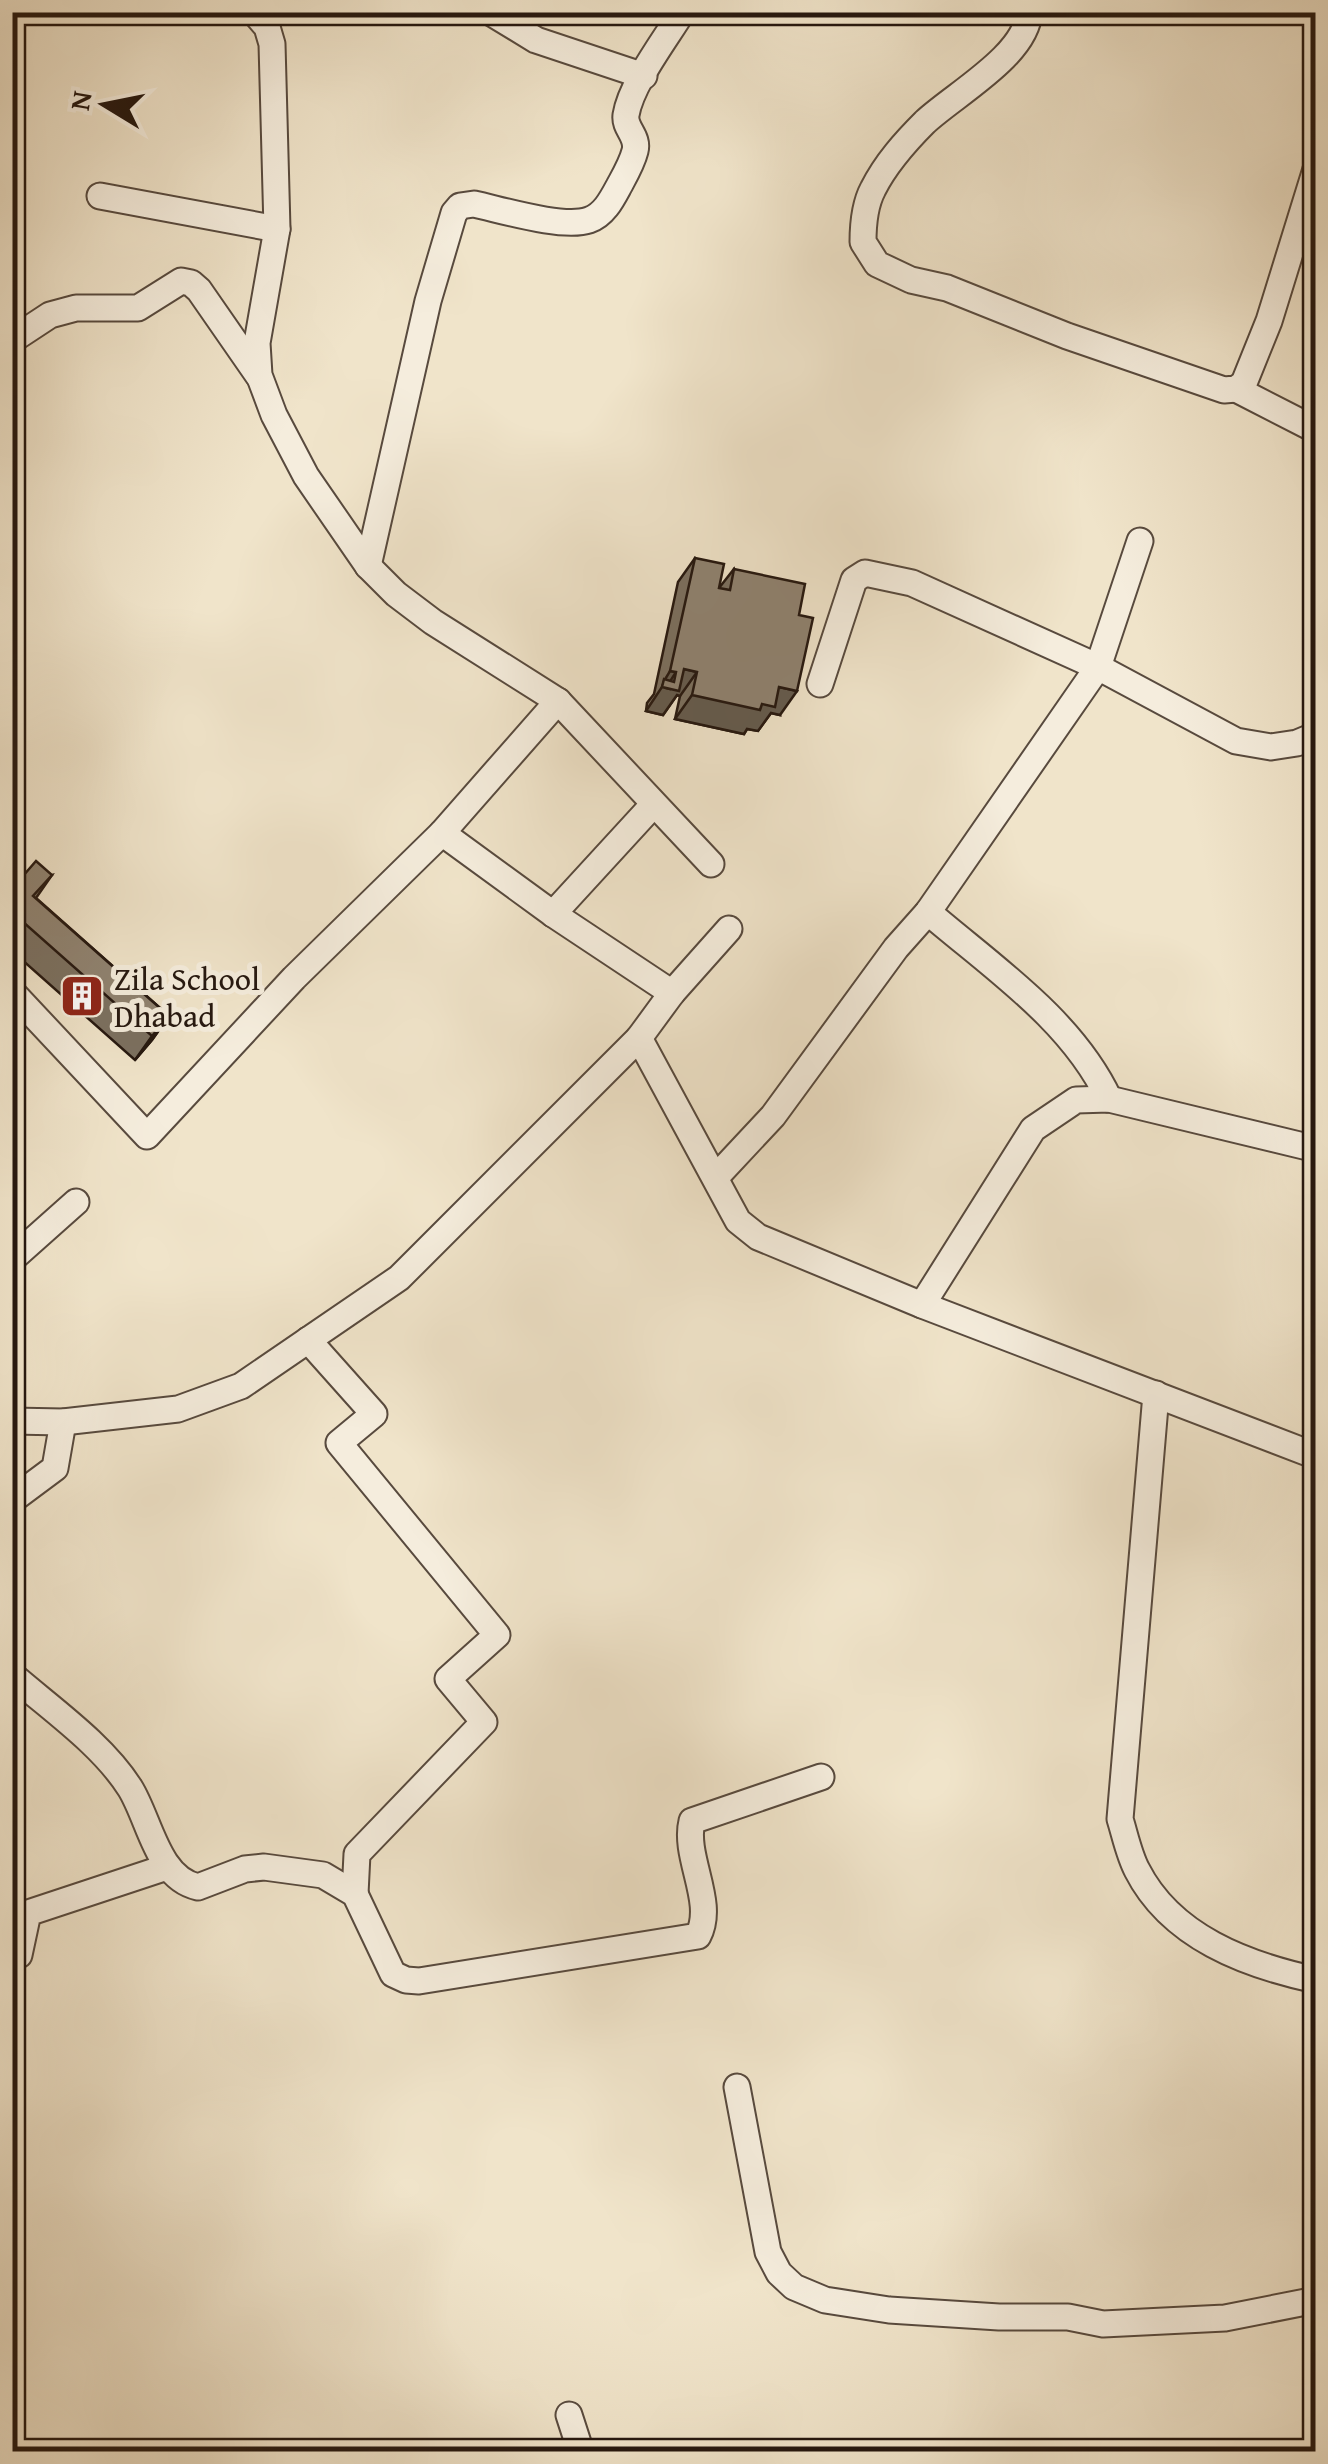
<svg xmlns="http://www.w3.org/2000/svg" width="1328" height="2464" font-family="'Gentium Book Plus',serif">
<rect width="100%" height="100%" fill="#f0e4ca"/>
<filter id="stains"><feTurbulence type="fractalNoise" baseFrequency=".002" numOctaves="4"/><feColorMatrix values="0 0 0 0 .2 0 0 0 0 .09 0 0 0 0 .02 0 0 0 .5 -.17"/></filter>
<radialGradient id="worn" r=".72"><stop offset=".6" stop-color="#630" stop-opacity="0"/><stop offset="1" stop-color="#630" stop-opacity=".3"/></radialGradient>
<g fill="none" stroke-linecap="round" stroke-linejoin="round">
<!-- minor casing -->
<g stroke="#584a3e" stroke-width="29">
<g id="minor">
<polyline points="254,12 267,27 272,44 277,229 257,343 259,375 274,415 306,476 368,566 396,594 433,622 558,701 711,864"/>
<polyline points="490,12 536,40 644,76"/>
<path d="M 1029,12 C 1027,55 955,94 925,122 C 905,142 886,163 873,189 C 865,204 863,224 863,242 L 877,264 L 911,280 L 947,288 L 1067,336 L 1224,390 L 1236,389 L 1244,383 L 1269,321 L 1316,169"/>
<polyline points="100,196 277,229"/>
<polyline points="12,340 50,315 76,308 138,308 181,281 191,283 199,290 258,375"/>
<polyline points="1236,389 1316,430"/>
<path d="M 368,566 L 428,301 L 454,213 L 460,206 L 474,204 C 502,210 563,229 589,220 C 604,215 612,199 619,186 C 625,175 632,163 635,151 C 639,136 624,129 626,115 C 631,84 665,40 682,12"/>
<polyline points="820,684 854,580 865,573 912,583 1098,667 1236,741 1271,747 1297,743 1316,735"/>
<polyline points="442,833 553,914 672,993"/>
<path d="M 928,912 C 992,967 1072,1020 1109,1099"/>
<polyline points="553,914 653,805"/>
<polyline points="12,992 147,1136 294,978 442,833 558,701"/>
<polyline points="639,1038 738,1221 758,1237 922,1305 1316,1456"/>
<polyline points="716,1177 773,1116 896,948 928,912 1098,667 1140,541"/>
<polyline points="12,1259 76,1202"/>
<polyline points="922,1305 1033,1129 1076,1100 1109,1099 1316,1149"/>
<polyline points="308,1340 374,1414 339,1443 497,1635 448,1679 484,1722 357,1854 355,1894"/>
<path d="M 1156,1394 L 1120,1819 C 1125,1835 1129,1855 1137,1870 C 1171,1937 1246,1965 1316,1980"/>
<polyline points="12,1421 63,1422 178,1409 241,1386 399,1278 639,1038 672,993 729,929"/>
<polyline points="12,1500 55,1468 63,1422"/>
<path d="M 12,1675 C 51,1709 102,1744 130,1788 C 150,1820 157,1878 198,1887 L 245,1869 L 264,1867 L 323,1875 L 355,1894 L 393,1974 L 406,1980 L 419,1981 L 698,1936 C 716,1902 683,1857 692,1821 L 821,1777"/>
<polyline points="12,1959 19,1955 28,1913 167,1867"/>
<polyline points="737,2087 768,2252 779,2273 794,2287 825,2300 889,2310 999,2317 1068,2317 1103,2324 1225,2318 1316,2300"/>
<polyline points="569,2415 581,2452"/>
</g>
</g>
<!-- minor -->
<use href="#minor" stroke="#f5eddd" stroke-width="25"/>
</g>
<!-- wall -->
<g fill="#7b7060" stroke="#25170f" stroke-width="2.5">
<polygon points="695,558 719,588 734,569 780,715 771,713 758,731 747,729 744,734 675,719 680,696 677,695 663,715 646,711 647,703 654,694 678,582"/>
<polygon points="52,875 36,898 169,1016 152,1040 135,1060 12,951 12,881 16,884"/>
</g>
<!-- shaded-wall -->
<g fill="#645b4e" stroke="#25170f" stroke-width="2.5">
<polygon points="684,669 697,672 680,696 677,695 663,715 646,711 662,687 664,681 670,671 676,672 666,688 670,689"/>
<polygon points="779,687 797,691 780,715 771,713 758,731 747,729 744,734 675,719 692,695"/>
<polygon points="169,1016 152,1040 135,1060 152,1036"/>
</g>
<!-- building -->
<g fill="#8f8270" stroke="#25170f" stroke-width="2.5">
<polygon points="695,558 724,564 719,588 730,590 734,569 805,584 799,615 813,618 797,691 779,687 775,707 762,704 760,710 692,695 697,672 684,669 679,691 662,687 664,679 674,682 676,672 670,671"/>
<polygon points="36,861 52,875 33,896 169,1016 152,1036 22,921 12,932 12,881 16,884"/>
</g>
<!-- icons -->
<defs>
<g id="building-square" transform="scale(2.25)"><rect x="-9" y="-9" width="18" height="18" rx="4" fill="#8f2418" stroke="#f5eddd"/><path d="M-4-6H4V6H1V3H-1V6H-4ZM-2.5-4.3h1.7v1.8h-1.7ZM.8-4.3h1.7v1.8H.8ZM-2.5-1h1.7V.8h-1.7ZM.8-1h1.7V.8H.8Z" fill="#fff"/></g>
</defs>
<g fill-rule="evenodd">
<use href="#building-square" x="82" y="996"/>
</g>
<g text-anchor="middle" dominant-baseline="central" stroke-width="10" stroke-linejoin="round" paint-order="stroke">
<!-- poi labels -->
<g font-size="32" fill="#25170f" stroke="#f5eddd" text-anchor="start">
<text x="114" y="978">Zila School<tspan x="114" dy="37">Dhabad</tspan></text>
</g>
</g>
<!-- margin -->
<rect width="1328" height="2464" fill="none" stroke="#f0e4ca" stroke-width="50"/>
<rect x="15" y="15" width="1298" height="2434" fill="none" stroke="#25170f" stroke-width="5"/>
<rect x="25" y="25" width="1278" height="2414" fill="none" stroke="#25170f" stroke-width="2.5"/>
<!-- north arrow -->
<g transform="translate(105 105) rotate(280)" stroke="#f5eddd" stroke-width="8" paint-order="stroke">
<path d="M0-8L18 38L0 25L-18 38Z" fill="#25170f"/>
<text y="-15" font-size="28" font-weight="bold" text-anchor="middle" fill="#25170f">N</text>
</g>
<rect width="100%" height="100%" filter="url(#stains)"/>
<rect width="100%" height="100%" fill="url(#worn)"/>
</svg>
